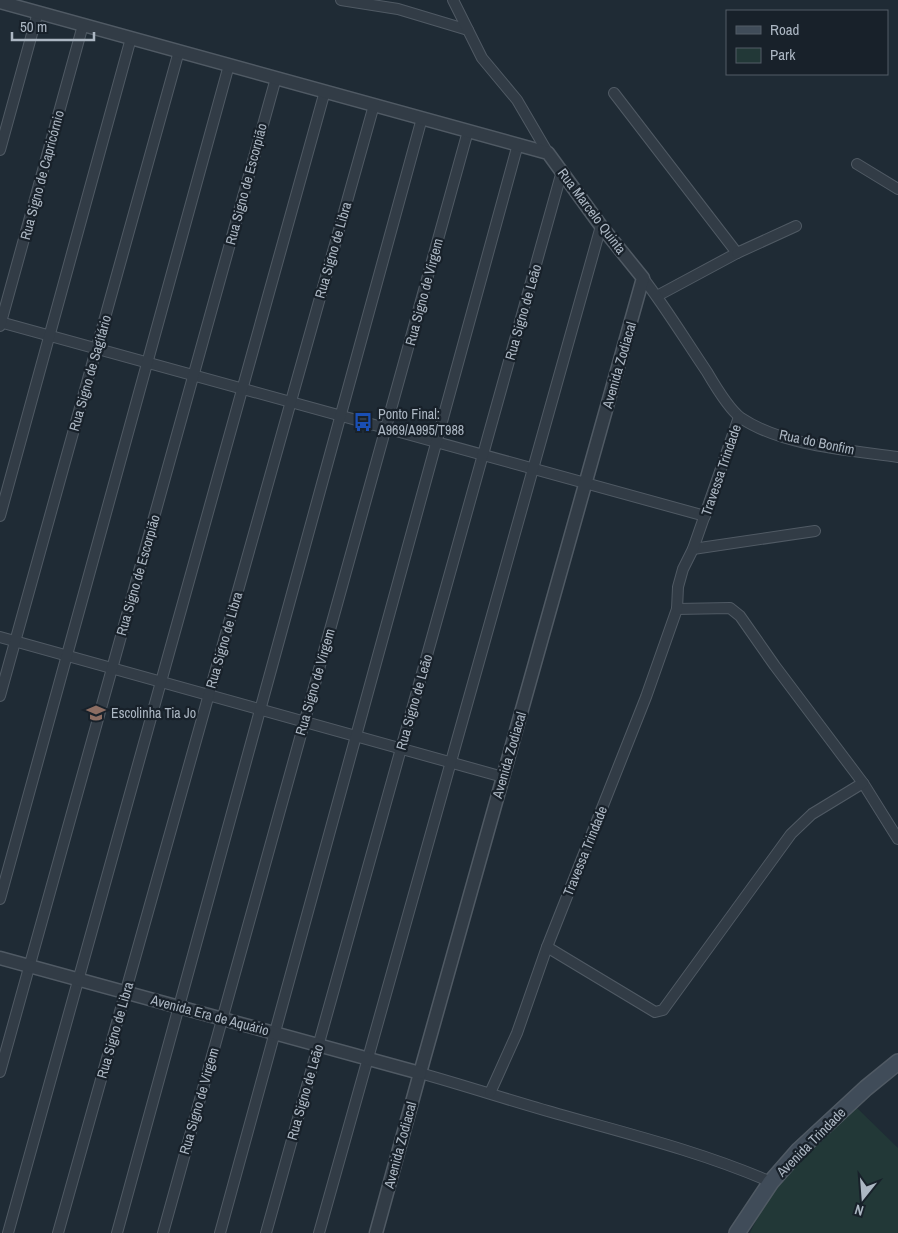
<svg xmlns="http://www.w3.org/2000/svg" width="898" height="1233" font-family="'Archivo Narrow',sans-serif">
<rect width="100%" height="100%" fill="#1f2b35"/>
<!-- green -->
<path fill="#223837" d="M 856,1107 L 898,1148 L 898,1233 L 750,1233 C 772,1183 816,1143 856,1107 Z"/>
<g fill="none" stroke-linecap="round" stroke-linejoin="round">
<!-- minor casing -->
<g stroke="#505a64" stroke-width="12">
<g id="minor">
<polyline points="341,0 398,9 468,30"/>
<polyline points="453,0 482,58 517,100 548,153"/>
<polyline points="614,93 737,253 657,296"/>
<polyline points="0,150 38,12"/>
<polyline points="857,164 898,189"/>
<polyline points="737,253 796,226"/>
<path d="M 643,278 C 666,308 686,341 707,372 C 714,384 730,410 741,418 C 783,446 848,450 898,457"/>
<polyline points="0,322 705,516"/>
<polyline points="0,326 83,25"/>
<polyline points="0,516 131,38"/>
<polyline points="693,549 815,531"/>
<polyline points="677,609 730,608 740,616 775,666 863,783 898,839"/>
<polyline points="0,637 503,777"/>
<polyline points="0,696 179,51"/>
<polyline points="0,899 229,65"/>
<polyline points="547,947 655,1012 663,1010 791,834 812,814 863,783"/>
<polyline points="0,1072 276,78"/>
<path d="M 420,1073 C 466,1086 512,1101 558,1114 C 629,1134 702,1152 771,1182"/>
<polyline points="490,1093 517,1033 547,947 646,697 677,609 678,587 683,569 693,549 739,417"/>
<polyline points="8,1233 325,91"/>
<polyline points="58,1233 374,105"/>
<polyline points="117,1233 422,118"/>
<polyline points="163,1233 468,131"/>
<polyline points="220,1233 518,144"/>
<polyline points="266,1233 562,171"/>
<polyline points="319,1233 601,226"/>
</g>
</g>
<!-- tertiary casing -->
<g stroke="#505a64" stroke-width="15">
<g id="tertiary">
<polyline points="0,2 548,153 601,226 643,278 420,1073 376,1233"/>
<polyline points="0,958 420,1073"/>
</g>
</g>
<!-- secondary casing -->
<g stroke="#505a64" stroke-width="18">
<polyline id="secondary" points="737,1233 771,1182 799,1150 866,1088 898,1062"/>
</g>
<!-- minor -->
<use href="#minor" stroke="#323c46" stroke-width="10"/>
<!-- tertiary -->
<use href="#tertiary" stroke="#323c46" stroke-width="12"/>
<!-- secondary -->
<use href="#secondary" stroke="#404c59" stroke-width="15"/>
</g>
<!-- icons -->
<defs>
<g id="bus-bare" transform="scale(1.5)"><path d="M-5-6H5V4H4V6H2V4H-2V6H-4V4H-5ZM-3.5-4V0h7V-4ZM-3.5 1.2v1.5H-2V1.2ZM2 1.2v1.5H3.5V1.2Z" fill="#1a4fb4" stroke="#18212a" stroke-width="2.5" paint-order="stroke"/></g>
<g id="school-bare" transform="scale(1.5)"><path d="M0-5L7-2L0 1L-7-2ZM-4 1L0 2.5L4 1V4Q0 6-4 4Z" fill="#8d6e63" stroke="#18212a" stroke-width="2.5" paint-order="stroke"/></g>
</defs>
<g fill-rule="evenodd">
<use href="#bus-bare" x="363" y="422"/>
<use href="#school-bare" x="96" y="713"/>
</g>
<g text-anchor="middle" dominant-baseline="central" stroke-width="4.5" stroke-linejoin="round" paint-order="stroke">
<!-- street labels -->
<g font-size="14" fill="#acb7c3" stroke="#18212a">
<text transform="translate(42 175) rotate(-75)">Rua Signo de Capricórnio</text>
<text transform="translate(246 184) rotate(-75)">Rua Signo de Escorpião</text>
<text transform="translate(592 211) rotate(53)">Rua Marcelo Quinta</text>
<text transform="translate(333 250) rotate(-74)">Rua Signo de Libra</text>
<text transform="translate(424 292) rotate(-75)">Rua Signo de Virgem</text>
<text transform="translate(523 312) rotate(-74)">Rua Signo de Leão</text>
<text transform="translate(619 365) rotate(-74)">Avenida Zodiacal</text>
<text transform="translate(90 373) rotate(-74)">Rua Signo de Sagitário</text>
<text transform="translate(817 442) rotate(12)">Rua do Bonfim</text>
<text transform="translate(721 470) rotate(-71)">Travessa Trindade</text>
<text transform="translate(138 575) rotate(-74)">Rua Signo de Escorpião</text>
<text transform="translate(224 640) rotate(-74)">Rua Signo de Libra</text>
<text transform="translate(315 682) rotate(-74)">Rua Signo de Virgem</text>
<text transform="translate(414 702) rotate(-74)">Rua Signo de Leão</text>
<text transform="translate(509 755) rotate(-74)">Avenida Zodiacal</text>
<text transform="translate(585 851) rotate(-68)">Travessa Trindade</text>
<text transform="translate(210 1015) rotate(15)">Avenida Era de Aquário</text>
<text transform="translate(115 1030) rotate(-74)">Rua Signo de Libra</text>
<text transform="translate(305 1092) rotate(-74)">Rua Signo de Leão</text>
<text transform="translate(199 1101) rotate(-74)">Rua Signo de Virgem</text>
<text transform="translate(811 1142) rotate(-45)">Avenida Trindade</text>
<text transform="translate(400 1145) rotate(-75)">Avenida Zodiacal</text>
</g>
<!-- poi labels -->
<g font-size="14" fill="#acb7c3" stroke="#18212a" text-anchor="start">
<text x="378" y="414">Ponto Final:<tspan x="378" dy="16">A969/A995/T988</tspan></text>
<text x="111" y="713">Escolinha Tia Jo</text>
</g>
</g>
<!-- legend -->
<rect x="726" y="10" width="162" height="65" fill="#18212a" stroke="#535d67"/>
<rect x="736" y="26" width="25" height="8" fill="#404c59" stroke="#535d67"/>
<text x="770" y="35" font-size="15" fill="#acb7c3">Road</text>
<rect x="736" y="48" width="25" height="15" fill="#223837" stroke="#535d67"/>
<text x="770" y="60" font-size="15" fill="#acb7c3">Park</text>
<!-- north arrow -->
<g transform="translate(863 1198) rotate(197)" stroke="#18212a" stroke-width="4" paint-order="stroke">
<path d="M0-4L9 19L0 12L-9 19Z" fill="#acb7c3"/>
<text y="-8" font-size="14" font-weight="bold" text-anchor="middle" fill="#acb7c3">N</text>
</g>
<!-- scale -->
<path d="M12 32v8h82v-8" fill="none" stroke="#acb7c3" stroke-width="2.5"/>
<text x="20" y="32" font-size="15" fill="#acb7c3" stroke="#18212a" stroke-width="4" paint-order="stroke">50 m</text>
</svg>
